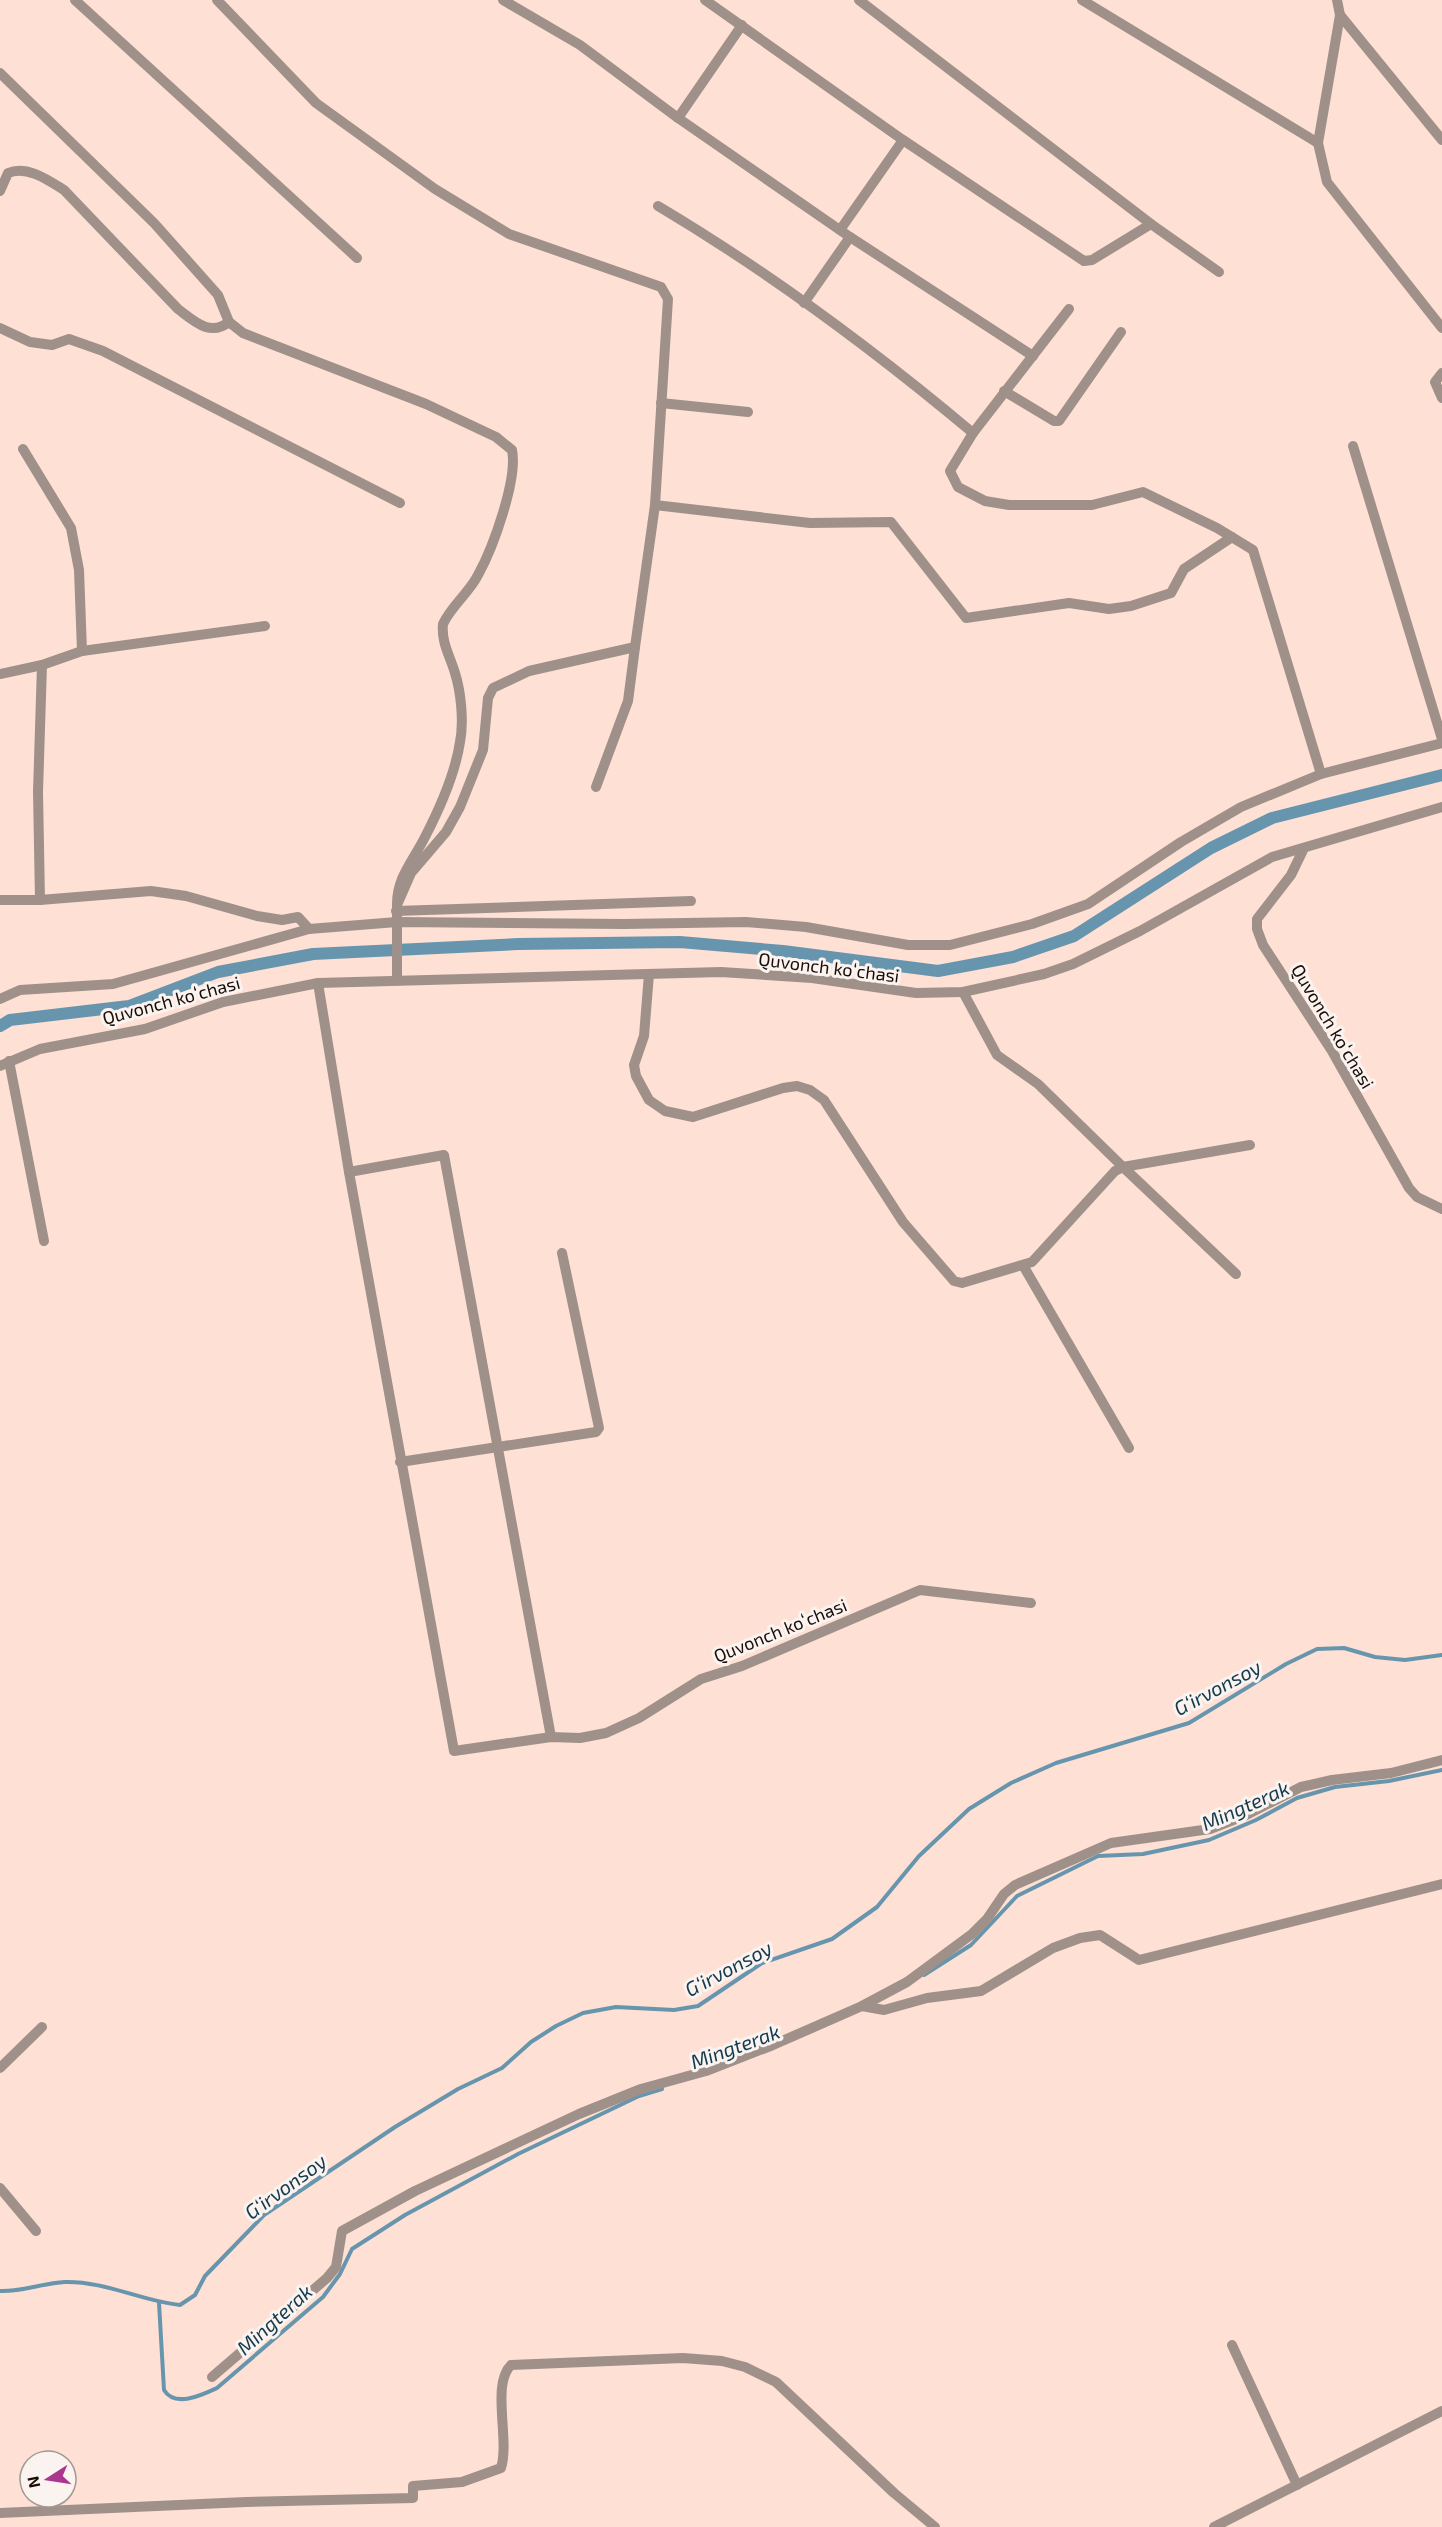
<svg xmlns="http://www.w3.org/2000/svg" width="1442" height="2527" font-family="'Exo 2',sans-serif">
<rect width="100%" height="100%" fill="#fee1d4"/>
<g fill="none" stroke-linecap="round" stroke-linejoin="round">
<!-- stream -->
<g stroke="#6895ae" stroke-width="4">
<polyline points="924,1975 971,1945 1017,1896 1098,1856 1143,1854 1209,1840 1256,1820 1297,1798 1335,1787 1389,1781 1442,1770"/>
<path d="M 0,2291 C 22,2292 43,2283 65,2282 C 104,2281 142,2301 180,2305 L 195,2295 L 205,2276 L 264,2215 L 395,2127 L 458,2089 L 502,2068 L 531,2042 L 556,2026 L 583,2013 L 616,2007 L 674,2010 L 698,2006 L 762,1963 L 832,1939 L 877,1907 L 919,1856 L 969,1809 L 1011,1783 L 1056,1763 L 1189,1723 L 1286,1664 L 1317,1649 L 1344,1648 L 1375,1657 L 1405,1660 L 1442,1655"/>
<path d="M 159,2303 L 164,2390 C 175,2408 202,2395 217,2388 L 323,2297 L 340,2274 L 352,2249 L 405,2215 L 518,2154 L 639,2096 L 662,2089"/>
</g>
<!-- canal -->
<polyline stroke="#6895ae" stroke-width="12" points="0,1026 10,1020 129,1006 218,972 313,954 518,944 680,942 783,951 938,971 1013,957 1074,936 1211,848 1272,818 1442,775"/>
<!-- street -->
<g stroke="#9f9189" stroke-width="10">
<polyline points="75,0 357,258"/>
<polyline points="217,0 316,103 435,189 509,234 661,287 668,299 655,505 635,647 529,671 493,688 488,698 483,750 460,807 446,832 411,873 397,905 397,980"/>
<polyline points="503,0 580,45 678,118 850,237 1033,356"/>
<polyline points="705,0 903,140 1084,261 1092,260 1151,224"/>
<polyline points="859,0 1151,224 1219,272"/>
<polyline points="1082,0 1318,143"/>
<polyline points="1337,0 1340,15 1318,143 1327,182 1442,328"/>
<polyline points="1340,15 1442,140"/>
<path d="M 0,73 L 154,223 L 218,295 L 229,322 L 243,333 L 426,404 L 496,437 L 512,450 C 518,479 493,548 478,575 C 469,593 451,606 443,624 C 441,642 450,656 455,673 C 461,692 464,722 460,742 C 455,775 440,808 425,837 C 413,861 397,877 397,904"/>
<polyline points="678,118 742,25"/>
<path d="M 0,191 L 8,173 C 27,165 48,180 64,190 L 178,309 C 194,321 210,337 229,322"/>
<path d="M 658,206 C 769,272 874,350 973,433"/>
<polyline points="840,230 903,140"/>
<polyline points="804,303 850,237"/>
<polyline points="1069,309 973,433 950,471 958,487 985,501 1009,505 1092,505 1143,492 1217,528 1253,550 1321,774"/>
<polyline points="0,328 30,342 52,345 69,339 103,351 400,503"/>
<polyline points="1442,373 1435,382 1442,398"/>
<polyline points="1004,391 1054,421 1059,421 1121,332"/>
<polyline points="661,403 748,412"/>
<polyline points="1353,446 1442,739"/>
<polyline points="655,505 810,523 891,522 966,618 1069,603 1109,609 1131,606 1171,593 1184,569 1232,537"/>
<polyline points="82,651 265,626"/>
<polyline points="0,674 42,665"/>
<polyline points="596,787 628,701 635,647"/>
<polyline points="1304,848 1291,875 1257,919 1257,929 1263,945 1332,1051 1409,1188 1417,1197 1442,1209"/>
<polyline points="0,900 40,900 38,792 42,665 82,651 79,570 71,528 23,449"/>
<polyline points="40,900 151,891 186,896 257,916 282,920 298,917 309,929"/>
<polyline points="396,911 691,901"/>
<polyline points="649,974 644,1036 634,1065 636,1076 649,1100 665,1111 693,1117 783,1088 797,1086 810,1090 824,1100 903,1222 954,1281 962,1283 1032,1262 1115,1171 1123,1167 1236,1274"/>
<polyline points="318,983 349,1172 454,1751 551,1737 580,1738 606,1733 639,1718 701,1679 742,1666 920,1590 1031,1603"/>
<polyline points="963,992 997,1055 1038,1084 1123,1167 1250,1145"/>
<polyline points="0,999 20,990 113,984 309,929 397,922 624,924 746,922 806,927 908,945 950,945 1032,924 1088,904 1181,842 1241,807 1321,774 1442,743"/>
<polyline points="9,1061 44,1241"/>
<polyline points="0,1066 40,1049 145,1029 223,1002 318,983 721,972 812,978 916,993 963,992 1044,974 1073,964 1140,931 1272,857 1442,807"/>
<polyline points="349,1172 444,1155 551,1737"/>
<polyline points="1024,1267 1129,1448"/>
<polyline points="400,1462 596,1432 599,1428 562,1253"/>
<polyline points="862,2006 884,2010 927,1998 981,1991 1053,1948 1080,1938 1100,1935 1139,1960 1442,1884"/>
<polyline points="0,2068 42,2027"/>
<polyline points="0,2188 36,2231"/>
<polyline points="1232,2345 1297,2485"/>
<polyline points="212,2377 327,2278 336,2267 342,2231 415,2191 579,2114 641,2089 706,2071 773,2045 862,2006 907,1982 972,1934 987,1919 1004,1894 1015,1885 1111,1843 1210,1829 1246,1815 1301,1787 1332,1780 1391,1773 1442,1760"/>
<path d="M 0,2513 L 246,2502 L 413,2498 L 413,2486 L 462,2482 L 501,2468 C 510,2439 491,2385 511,2365 L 683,2358 L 722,2361 L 745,2367 L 776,2382 L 894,2493 L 935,2527"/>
<polyline points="1214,2527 1442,2411"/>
</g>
</g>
<g text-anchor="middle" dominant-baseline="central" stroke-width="6" stroke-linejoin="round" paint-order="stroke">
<!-- street labels -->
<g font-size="18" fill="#190d08" stroke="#fbf3f0">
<text transform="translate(829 967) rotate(7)">Quvonch koʻchasi</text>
<text transform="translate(171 1000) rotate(-15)">Quvonch koʻchasi</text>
<text transform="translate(1333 1026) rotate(59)">Quvonch koʻchasi</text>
<text transform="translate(780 1630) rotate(-22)">Quvonch koʻchasi</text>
</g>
<!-- water labels -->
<g font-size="20" font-style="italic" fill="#123a4d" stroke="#fbf3f0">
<text transform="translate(1217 1687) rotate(-28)">G‘irvonsoy</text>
<text transform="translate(1245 1805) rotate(-24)">Mingterak</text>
<text transform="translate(728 1968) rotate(-28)">G‘irvonsoy</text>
<text transform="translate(735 2046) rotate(-20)">Mingterak</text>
<text transform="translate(285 2186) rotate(-36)">G‘irvonsoy</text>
<text transform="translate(274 2319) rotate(-42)">Mingterak</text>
</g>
</g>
<!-- north arrow -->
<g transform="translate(48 2479) rotate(258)"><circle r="28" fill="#fbf3f0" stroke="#a19793" stroke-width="1.5"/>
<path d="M0-4.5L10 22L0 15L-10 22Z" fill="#aa368f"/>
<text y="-9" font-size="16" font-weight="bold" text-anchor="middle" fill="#190d08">N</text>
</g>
</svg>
